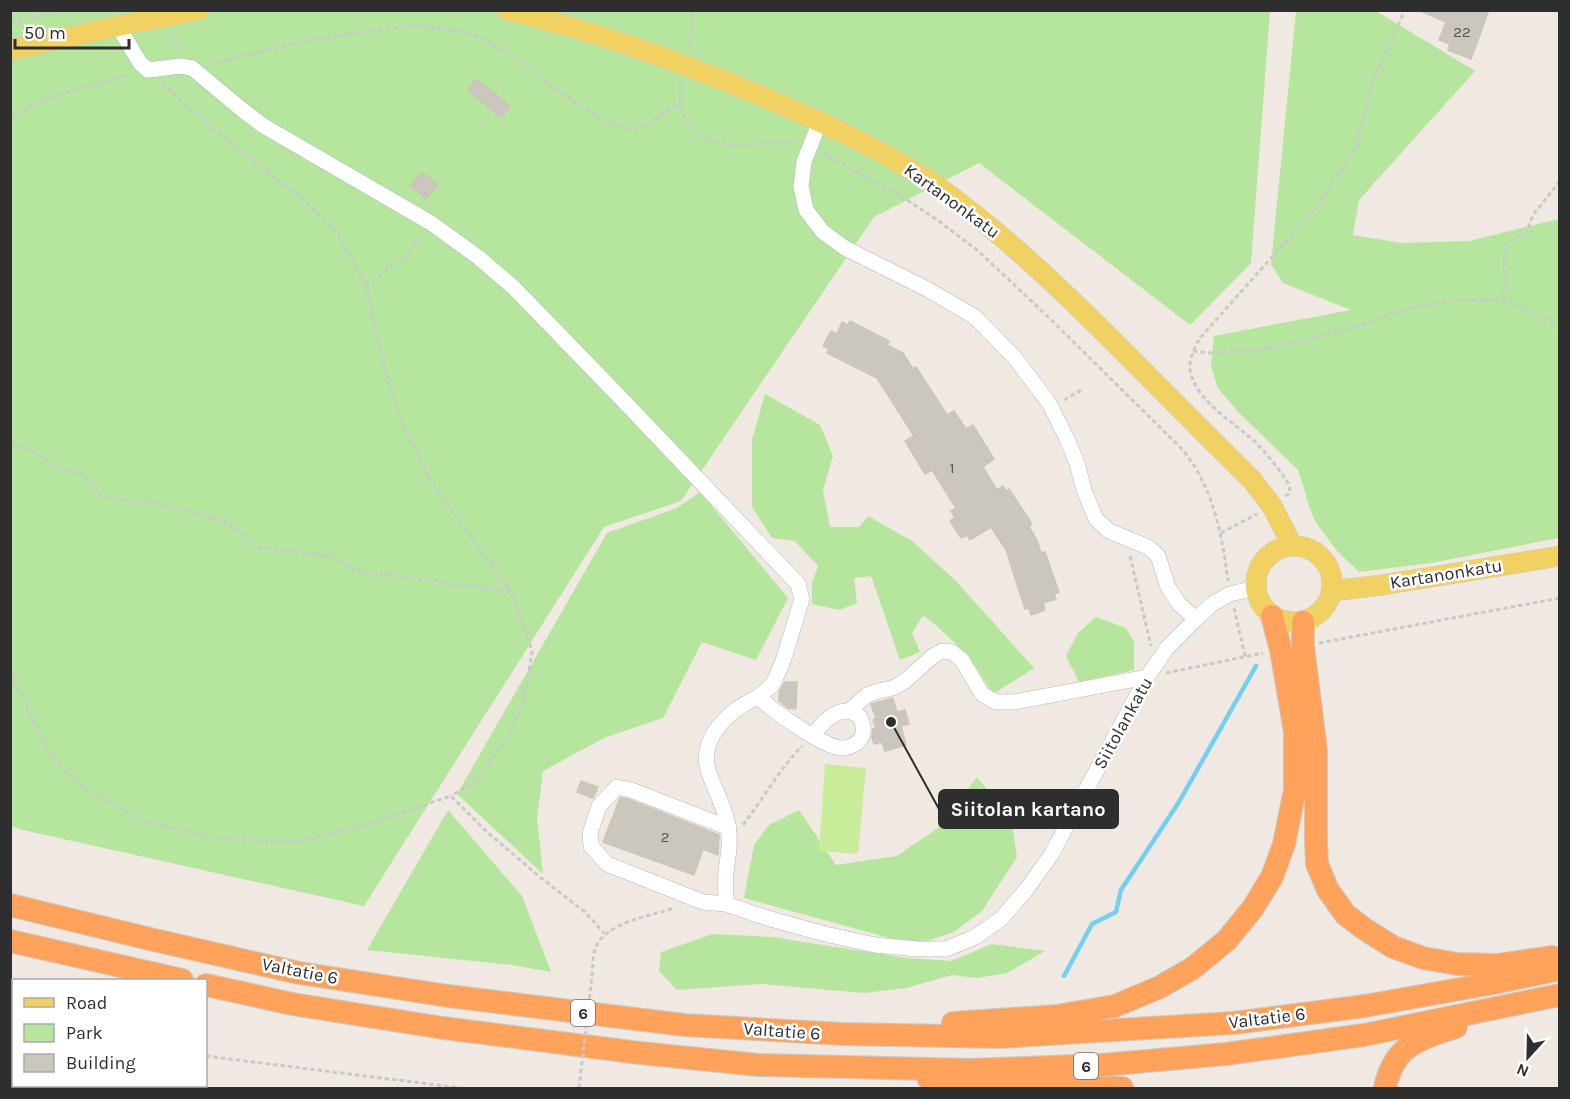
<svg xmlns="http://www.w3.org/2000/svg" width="1570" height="1099" font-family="Karla,sans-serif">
<rect width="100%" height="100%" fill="#efe9e1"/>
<!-- green -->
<g fill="#b6e59e">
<polygon points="11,11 1270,11 1251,263 1190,325 979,163 874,217 681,501 604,527 364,906 23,830 11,826"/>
<polygon points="1296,11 1376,11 1475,71 1359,200 1353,235 1401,243 1469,241 1559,219 1559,538 1431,563 1359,572 1337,551 1315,521 1308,504 1304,488 1298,470 1238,412 1218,388 1211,366 1214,336 1351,310 1283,283 1271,264"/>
<polygon points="765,394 820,425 833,456 823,490 830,527 859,527 868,516 912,541 956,581 1034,668 993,694 967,654 930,620 923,616 912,633 920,652 900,660 871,576 854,578 857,603 839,610 812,604 812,583 818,566 795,541 772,538 752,507 752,440"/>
<polygon points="700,492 788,598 756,660 702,642 663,718 604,738 543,771 537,818 543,874 457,794 607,533 677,508"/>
<polygon points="1096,617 1126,628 1134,642 1134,670 1079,682 1066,656 1078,633"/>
<polygon points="977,777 1011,818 1017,857 982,911 954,932 915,945 744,898 754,845 769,825 799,810 836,865 897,856 941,826"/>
<polygon points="448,810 522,896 551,972 512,965 367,950"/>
<polygon points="713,934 772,937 907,958 951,961 992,944 1045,951 1007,973 977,978 952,975 906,988 864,993 761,984 677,990 659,971 661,952"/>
</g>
<!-- pitch -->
<polygon fill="#c9ec9a" points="825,764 866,768 858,854 819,851"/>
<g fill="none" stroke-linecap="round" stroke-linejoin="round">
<!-- stream -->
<polyline stroke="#75cff0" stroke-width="4.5" points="1064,976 1092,924 1116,912 1121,890 1179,802 1256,666"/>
</g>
<!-- building -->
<g fill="#cbc7bf" stroke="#cbc5ba" stroke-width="1.5">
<polygon points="1418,10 1489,10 1471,59 1448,50 1450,44 1439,40 1446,22"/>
<polygon points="477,79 510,106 501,118 468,90"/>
<polygon points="422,172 438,185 426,199 411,186"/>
<polygon points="850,321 889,341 887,345 903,353 913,369 916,367 947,415 954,411 966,429 973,425 994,459 983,467 997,490 1003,486 1006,491 1009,489 1032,524 1029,527 1037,540 1041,553 1045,552 1059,592 1054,594 1056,599 1043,603 1045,610 1031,615 1029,608 1025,609 1006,550 991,527 970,540 967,535 961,538 950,521 955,518 951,511 956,508 932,470 925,474 905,441 914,436 877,378 827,353 829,349 823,346 831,331 837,334 842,322 848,325"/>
<polygon points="785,682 797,682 796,709 788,708 779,701 779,692"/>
<polygon points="893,698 897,712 905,710 909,724 901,726 906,745 885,751 882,742 874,744 872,737 873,729 876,728 873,720 876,719 871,704"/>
<polygon points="581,781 598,787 593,798 577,792"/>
<polygon points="620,798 628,799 719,835 718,855 703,849 694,875 603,842"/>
</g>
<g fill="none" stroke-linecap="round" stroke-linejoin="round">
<!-- minor casing -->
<g stroke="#b4b7c1" stroke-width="16">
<g id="minor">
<path d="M 118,26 L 140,63 L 148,70 L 180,66 L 192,68 L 240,108 L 262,125 L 431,223 L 478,257 L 513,287 L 615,392 L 798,584 L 802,599 L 783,661 L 773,684 L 758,697 C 774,711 821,746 841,748 C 848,748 853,746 858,742 C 866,735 864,726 860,717 C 857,715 854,713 851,712 C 835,707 821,725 813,735"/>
<polyline points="820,121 804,162 801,186 806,210 823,232 845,248 927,289 975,317 1015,358 1049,403 1067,439 1077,463 1084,490 1096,519 1109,531 1148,547 1158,556 1168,587 1179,604 1196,619"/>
<polyline points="849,711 867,695 878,691 893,688 905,681 933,656 942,651 952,652 962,660 982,694 996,702 1014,702 1147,677"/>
<polyline points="729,828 631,790 617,787 599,806 590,833 591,846 607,864 703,902 726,904 767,918 825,934 875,945 918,949 946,949 975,937 1001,919 1026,890 1051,855 1147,677 1167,648 1196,619 1212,604 1230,594 1255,588"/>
<path d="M 726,904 C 726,893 725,882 726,872 C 728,856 731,842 728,826 C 725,806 714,789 708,770 C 699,736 731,709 758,697"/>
</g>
</g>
<!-- major casing -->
<g stroke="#c9c9c9" stroke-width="21">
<g id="major">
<path d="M 507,10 C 599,32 687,64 773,101 C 818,120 861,140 903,165 C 913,171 924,177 934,184 C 1002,232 1062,290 1121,349 C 1165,393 1208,437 1252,480 L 1272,506 L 1292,545"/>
<polyline points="10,50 118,26 199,10"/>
<circle cx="1294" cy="584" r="38"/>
<polyline points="1332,591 1382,585 1560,556"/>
</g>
</g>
<!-- highway casing -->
<g stroke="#c9c9c9" stroke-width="24">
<g id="highway">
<polyline points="1303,622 1303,646 1316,750 1316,841 1317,864 1328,890 1345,914 1363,928 1393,947 1423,958 1457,964 1498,965 1552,957"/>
<polyline points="10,905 154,940 299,973 448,996 684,1025 842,1034 1000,1037 1234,1023 1365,1006 1494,983 1560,969"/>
<polyline points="10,941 182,980"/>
<polyline points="206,985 292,1004 443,1028 640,1053 758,1065 970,1070 1102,1065 1226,1054 1285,1046 1364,1035 1560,995"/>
<polyline points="953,1023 1057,1016 1115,1006 1160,987 1193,968 1227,940 1253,908 1272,877 1284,844 1295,790 1295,732 1281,650 1272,616"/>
<polyline points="928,1078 961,1086 1122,1088"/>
<path d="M 1385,1088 C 1394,1045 1418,1040 1456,1027"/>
</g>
</g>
<!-- path -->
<g stroke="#c9c9c9" stroke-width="3" stroke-dasharray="4.5 3" stroke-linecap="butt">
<polyline points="10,23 64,10"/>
<polyline points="167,34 179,51"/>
<polyline points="689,46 693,25 691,10"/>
<polyline points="209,64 309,40 414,25 468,32 509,53 554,88 601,119 627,129 641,127 651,123 680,102"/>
<polyline points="162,83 218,133 292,191 335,229 366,285 380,351 399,415 430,480 477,546 512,592 532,651 528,679 522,704 511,732 491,760 472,783 451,796"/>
<path d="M 681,83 C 681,89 680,95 681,101 C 681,110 686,120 691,127 C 717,158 762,139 797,142"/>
<path d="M 10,117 C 43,97 93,84 131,75"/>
<path d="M 822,153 L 899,195 L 936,219 L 977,250 L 1040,309 L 1184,451 C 1190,460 1197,469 1201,478 C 1218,511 1223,545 1228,581"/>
<path d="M 1560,181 L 1533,215 L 1526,233 L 1506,243 L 1504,267 L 1506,284 L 1502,299 C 1523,307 1542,314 1560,329"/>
<polyline points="366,285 406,257 422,235"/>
<polyline points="1193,351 1209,353 1261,350 1334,333 1368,323 1389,314 1422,306 1450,301 1502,299"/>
<polyline points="1064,400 1081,390"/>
<polyline points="10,443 33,452 61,469 85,476 101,496 128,501 147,501 189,511 229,523 258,548 279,549 333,557 352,569 366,573 387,574 410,578 435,580 456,586 478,586 510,592"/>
<path d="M 1285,496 L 1289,494 L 1290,486 C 1280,470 1268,455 1255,442 C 1234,422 1194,400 1190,369 C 1189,358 1195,347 1200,338 L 1319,204 L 1356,146 L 1372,83 L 1405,10"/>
<polyline points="1221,533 1257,514"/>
<polyline points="1130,556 1151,646"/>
<polyline points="1234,608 1245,656"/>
<polyline points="1319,643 1560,598"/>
<polyline points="10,672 51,758 81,786 145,822 223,839 297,842 367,824 451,796 487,832 540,877 586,913 604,933"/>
<polyline points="1166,673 1263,653"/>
<path d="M 743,825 C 763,799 779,770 802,746"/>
<path d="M 592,976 C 593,967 592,955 596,947 C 605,923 652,915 675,908"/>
<polyline points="10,1014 14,1015"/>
<polyline points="206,1056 461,1088"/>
</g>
<!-- minor -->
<use href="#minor" stroke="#fff" stroke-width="15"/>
<!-- major -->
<use href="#major" stroke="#f2d163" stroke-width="20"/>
<!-- highway -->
<use href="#highway" stroke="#ffa35c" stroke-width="22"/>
<!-- path-bridge -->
<polyline stroke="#c9c9c9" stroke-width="3" stroke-dasharray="4.5 3" stroke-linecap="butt" points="579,1088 592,976"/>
</g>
<g text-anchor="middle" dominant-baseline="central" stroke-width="5" stroke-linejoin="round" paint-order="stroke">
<!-- number labels -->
<g font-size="15" fill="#555452">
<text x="1462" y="32">22</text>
<text x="952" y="468">1</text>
<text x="665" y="837">2</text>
</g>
<!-- shield labels -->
<g fill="#fff" stroke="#6d6d6d" stroke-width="1.5">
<rect x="571" y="1000" width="24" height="26" rx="4.5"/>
<rect x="1074" y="1053" width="24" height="26" rx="4.5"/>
</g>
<g font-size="16" font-weight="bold" fill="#2e2e2e">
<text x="583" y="1013">6</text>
<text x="1086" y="1066">6</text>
</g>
<!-- street labels -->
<g font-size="18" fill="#2e2e2e" stroke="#fff">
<text transform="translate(952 201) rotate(36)">Kartanonkatu</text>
<text transform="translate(1446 574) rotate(-9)">Kartanonkatu</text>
<text transform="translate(1123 723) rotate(-61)">Siitolankatu</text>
<text transform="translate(300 971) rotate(11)">Valtatie 6</text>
<text transform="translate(1267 1018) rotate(-7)">Valtatie 6</text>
<text transform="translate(782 1031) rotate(4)">Valtatie 6</text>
</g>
</g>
<!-- callouts -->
<path fill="none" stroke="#2e2e2e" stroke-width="2" d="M891 722L939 809"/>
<circle fill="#2e2e2e" stroke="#fff" stroke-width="2" cx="891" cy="722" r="6"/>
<rect fill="#2e2e2e" stroke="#2e2e2e" stroke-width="2" x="939" y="790" width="179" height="38" rx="6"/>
<g font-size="20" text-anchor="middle" font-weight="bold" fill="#fff">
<text x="1028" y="816">Siitolan kartano</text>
</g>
<!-- border -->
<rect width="1570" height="1099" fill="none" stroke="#2e2e2e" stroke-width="24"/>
<!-- legend -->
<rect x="12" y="979" width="195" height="108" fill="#ffffff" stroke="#ababab" stroke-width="1.5"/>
<rect x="24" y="998" width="30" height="9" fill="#f2d163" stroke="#ababab" stroke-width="1.5"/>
<text x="66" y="1009" font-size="18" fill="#2e2e2e">Road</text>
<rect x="24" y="1024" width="30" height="18" fill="#b6e59e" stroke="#ababab" stroke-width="1.5"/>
<text x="66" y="1039" font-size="18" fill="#2e2e2e">Park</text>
<rect x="24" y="1054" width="30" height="18" fill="#cbc7bf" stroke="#ababab" stroke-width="1.5"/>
<text x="66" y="1069" font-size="18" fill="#2e2e2e">Building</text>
<!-- north arrow -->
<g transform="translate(1528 1057) rotate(202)" stroke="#ffffff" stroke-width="4.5" paint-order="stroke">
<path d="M0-4.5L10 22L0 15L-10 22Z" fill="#2e2e2e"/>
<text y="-9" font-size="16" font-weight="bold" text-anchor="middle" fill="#2e2e2e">N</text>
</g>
<!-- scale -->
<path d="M15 39v9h114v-9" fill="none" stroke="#2e2e2e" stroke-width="3"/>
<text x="24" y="39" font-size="18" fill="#2e2e2e" stroke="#ffffff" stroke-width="4.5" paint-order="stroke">50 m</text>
</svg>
